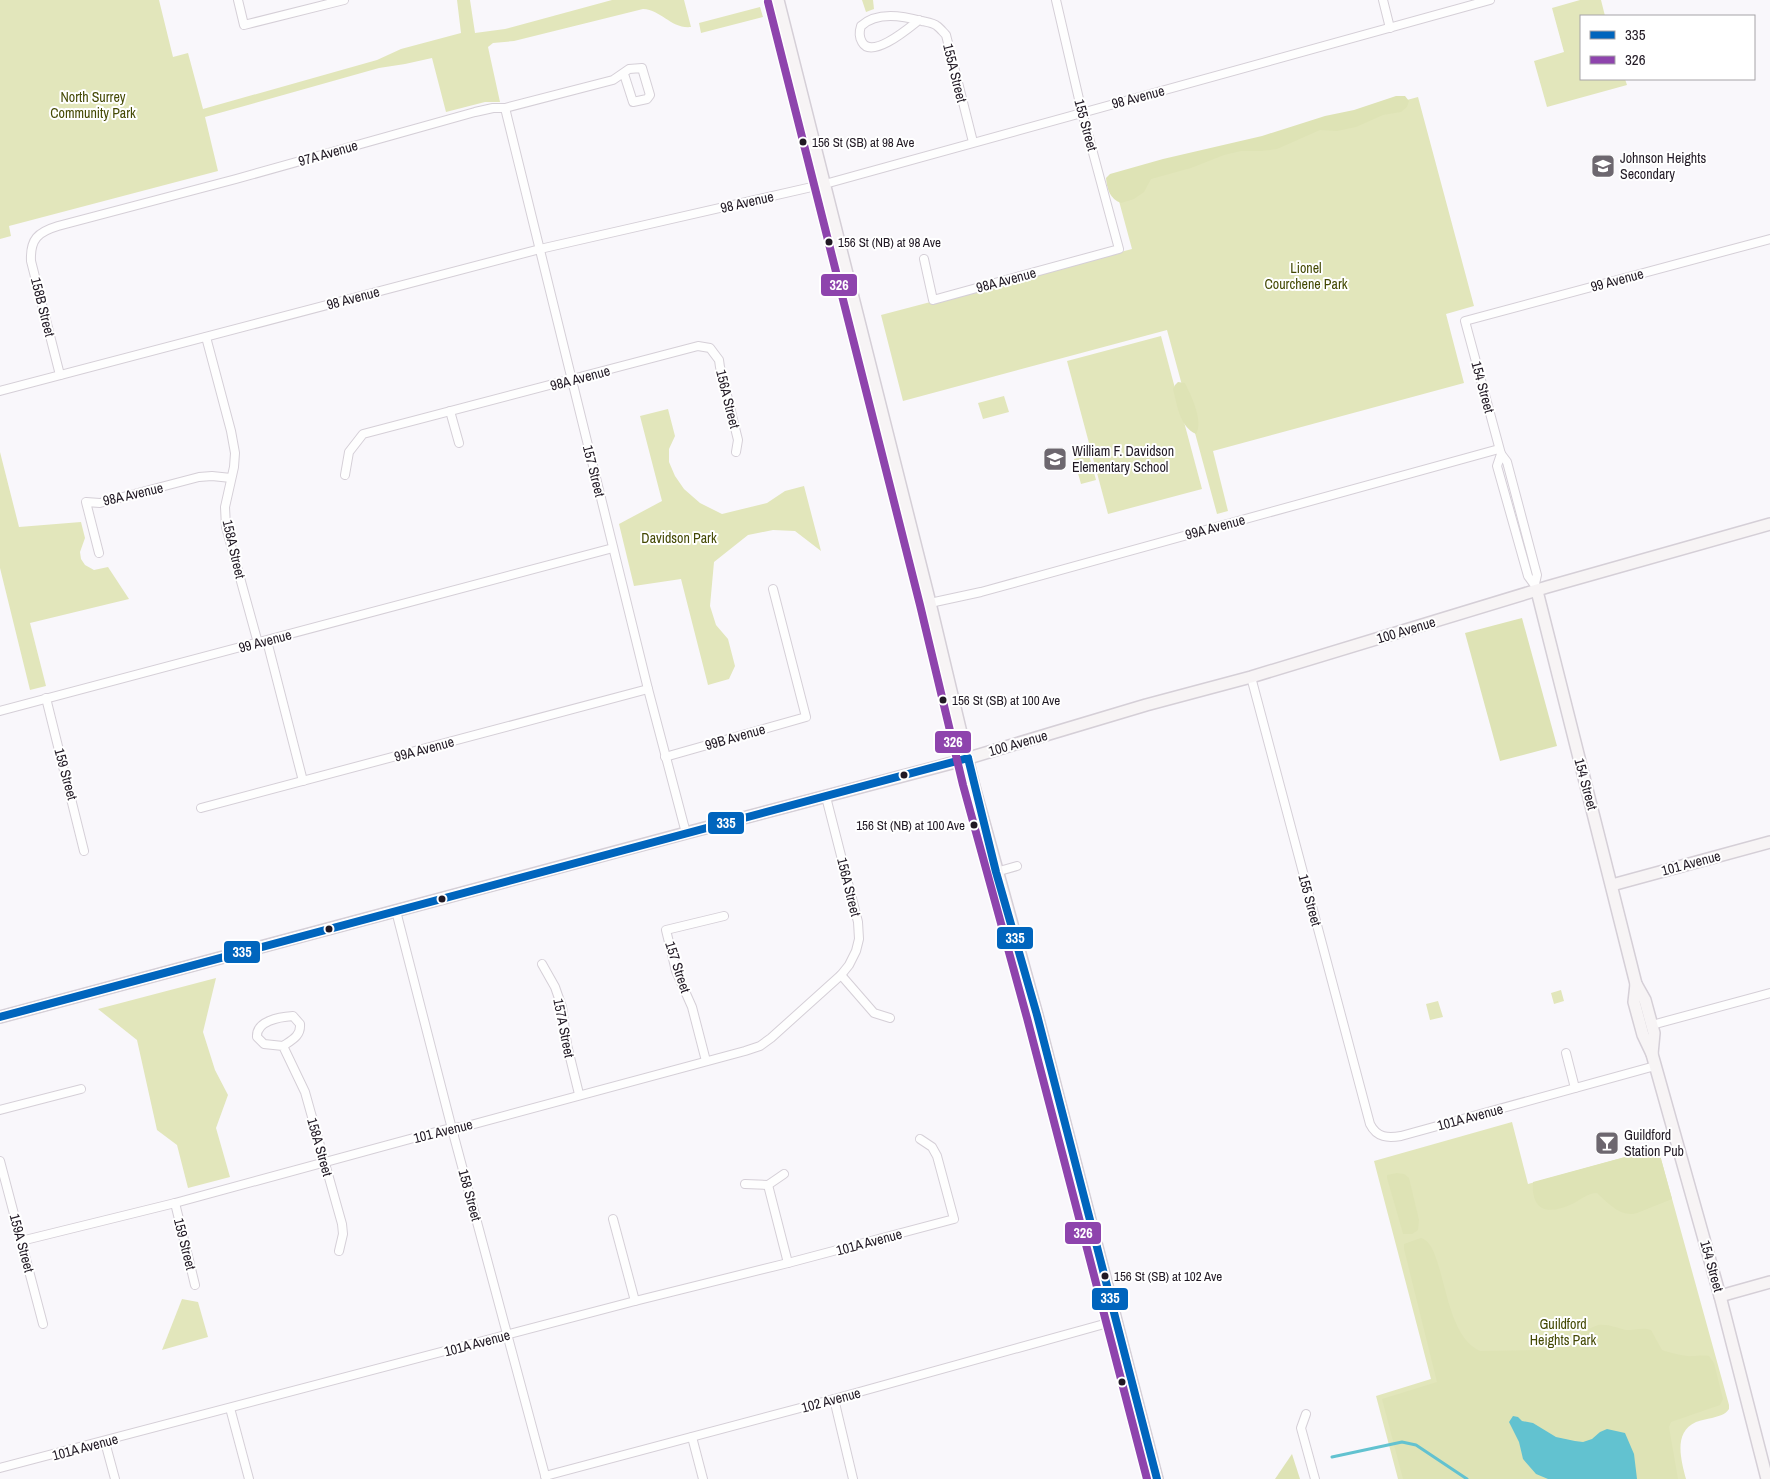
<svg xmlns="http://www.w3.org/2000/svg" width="1770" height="1479" font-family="'Archivo Narrow',sans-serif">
<rect width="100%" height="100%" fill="#f9f7fb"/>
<!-- green -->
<g fill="#e2e6bb">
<path d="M 0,0 L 159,0 L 173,57 L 188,53 L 203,109 L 377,60 L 401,49 L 461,33 L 457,0 L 470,0 L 475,33 L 505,29 L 612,0 L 684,0 L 691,27 C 671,29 662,10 643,9 L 514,41 L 493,43 L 488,47 L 500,102 L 485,102 L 446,112 L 432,58 L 405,64 L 379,68 L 205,117 L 218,171 L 9,226 L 11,236 L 0,239 Z"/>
<polygon points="862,0 873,0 874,9 866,12"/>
<polygon points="1580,0 1601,0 1605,16 1581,16 1581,79 1625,79 1627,85 1547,107 1534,61 1564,52 1552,8"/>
<polygon points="760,7 763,17 701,33 699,23"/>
<polygon points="1418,97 1474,306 1446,314 1464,383 1213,451 1228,511 1217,514 1167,330 903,401 881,315 1132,249 1116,190 1110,180"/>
<polygon points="1161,336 1202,489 1108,514 1067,361"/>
<polygon points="1004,396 1009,412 983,419 978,403"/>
<polygon points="668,409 675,436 669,449 669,462 675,476 684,489 700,503 722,514 767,503 785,491 804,486 821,551 795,531 773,530 748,535 714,562 710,606 716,625 728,639 735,666 729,679 708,685 681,579 634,586 619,524 662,501 640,416"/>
<polygon points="0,452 19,527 81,522 85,538 80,552 81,559 85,565 94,570 108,567 129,599 30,623 46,686 30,690 0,568"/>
<polygon points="1089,455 1096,480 1081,484 1074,459"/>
<polygon points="216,978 203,1032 215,1070 228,1095 216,1128 230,1177 188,1188 177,1145 157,1130 137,1040 98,1009"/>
<polygon points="1561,990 1564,1001 1554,1004 1551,993"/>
<polygon points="1438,1001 1443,1017 1430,1020 1426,1004"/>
<path d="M 1512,1122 L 1528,1184 L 1658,1148 L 1729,1405 L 1729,1409 C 1725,1415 1719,1416 1712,1418 C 1707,1419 1701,1420 1696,1422 C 1673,1432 1681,1460 1686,1479 L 1398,1479 L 1376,1396 L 1431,1379 L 1374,1161 Z"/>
<polygon points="182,1299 198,1302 208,1337 162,1350"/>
</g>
<!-- forest -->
<g fill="#dee3b5">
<path d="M 1396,96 L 1405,96 L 1409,101 L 1407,107 L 1401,112 L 1383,115 L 1356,127 L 1337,131 L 1320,130 L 1277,149 L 1261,151 L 1241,151 L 1224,155 L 1191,168 L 1151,179 L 1144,192 L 1134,199 L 1121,203 C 1110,199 1107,189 1106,178 L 1110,174 L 1163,159 L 1262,136 L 1325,116 L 1354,110 Z"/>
<path d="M 1178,382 L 1185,383 C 1191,395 1204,422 1196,434 C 1180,427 1177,405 1173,389 L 1175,385 Z"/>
<polygon points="1522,618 1557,746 1500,761 1465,633"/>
<path d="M 1658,1148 L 1672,1199 L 1637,1213 C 1621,1218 1608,1203 1597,1193 C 1587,1193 1581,1200 1572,1204 C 1549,1215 1531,1212 1533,1182 Z"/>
<polygon points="1397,1173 1404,1174 1409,1178 1419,1220 1418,1230 1412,1234 1403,1234 1402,1230 1387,1178 1387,1175"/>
<path d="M 1421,1238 C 1446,1244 1441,1334 1480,1351 L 1539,1350 L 1598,1325 C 1610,1324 1616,1328 1626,1330 C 1635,1330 1643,1327 1651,1330 L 1662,1350 C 1667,1352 1687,1357 1692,1356 C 1698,1356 1703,1355 1709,1356 L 1714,1363 L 1723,1399 L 1720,1405 L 1671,1422 L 1669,1427 L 1678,1479 L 1637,1479 L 1635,1471 L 1596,1435 L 1593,1439 L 1583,1442 L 1556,1437 L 1533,1423 L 1522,1421 L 1518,1417 L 1515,1432 L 1519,1442 L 1523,1459 L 1536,1474 L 1548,1479 L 1403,1479 L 1382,1399 L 1437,1382 L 1404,1249 L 1404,1244 Z"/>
<polygon points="1292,1454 1300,1479 1275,1479"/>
</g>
<!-- water -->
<polygon fill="#62c2d0" points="1513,1416 1518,1417 1522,1421 1533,1423 1556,1437 1575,1441 1583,1442 1592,1439 1600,1432 1607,1429 1625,1433 1634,1454 1637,1479 1548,1479 1536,1474 1523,1459 1519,1442 1509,1422"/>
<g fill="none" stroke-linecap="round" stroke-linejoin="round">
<!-- stream -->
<polyline stroke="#62c2d0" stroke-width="3" points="1332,1457 1402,1442 1416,1445 1467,1479"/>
<!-- street casing -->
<g stroke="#d5cfd7" stroke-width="10">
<g id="street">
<polyline points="238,0 244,25 344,0"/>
<polyline points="1383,0 1390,28"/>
<path d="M 919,20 C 910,27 872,60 862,42 C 859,37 859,32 861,26 C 877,11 903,16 922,21 C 927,22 934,23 937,26 C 940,28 943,32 946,35 L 973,142"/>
<polyline points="505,108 648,689 686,833"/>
<polyline points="924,259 933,300 1119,249 1082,112 1056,0"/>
<polyline points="206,337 231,431 235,453 234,467 225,507 226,527 258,643"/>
<path d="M 60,375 L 31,261 C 30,239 38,232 58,226 L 236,179 L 475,112 L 493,108 L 505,108 L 613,80 L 629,69 L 642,68 L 650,95 L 647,99 L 633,102 L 624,74"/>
<polyline points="0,391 540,249 825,184 1490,0"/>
<polyline points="450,411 459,443"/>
<polyline points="1501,454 1497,466 1528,576 1536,587"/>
<polyline points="345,475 349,452 363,434 698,346 710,348 719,360 720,367 738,440 736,452"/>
<polyline points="99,553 86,502 100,503 199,477 212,476 231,478"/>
<polyline points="1535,584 1537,575 1507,462 1501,454 1465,321 1770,239"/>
<polyline points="930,603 981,592 1499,449"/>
<polyline points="267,641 303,781"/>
<path d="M 1251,677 L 1370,1124 C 1377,1138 1388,1138 1401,1136 L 1655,1066"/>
<polyline points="46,698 84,851"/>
<polyline points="0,711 613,548"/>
<polyline points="665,757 806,717 773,589"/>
<polyline points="201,808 648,689"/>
<polyline points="996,872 1017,866"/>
<polyline points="396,911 452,1129 546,1479"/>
<polyline points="542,964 555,987 562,1007 567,1045 579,1094"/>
<polyline points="841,975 874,1013 890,1018"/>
<polyline points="1652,1025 1770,993"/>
<path d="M 283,1046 L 264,1044 L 257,1037 C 256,1021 279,1017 293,1016 L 300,1024 C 301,1036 292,1040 283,1046 L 305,1092 L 342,1224 L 343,1234 L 339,1251"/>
<polyline points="1566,1053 1575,1088"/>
<polyline points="706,1061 692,1007 676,971 666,930 724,916"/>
<polyline points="0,1110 81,1089"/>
<polyline points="0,1161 43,1324"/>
<polyline points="745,1184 768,1185 784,1174"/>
<polyline points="768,1185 788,1263"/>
<polyline points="175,1203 195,1285"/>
<polyline points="613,1219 635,1301"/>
<polyline points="21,1241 175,1203 443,1130 467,1126 745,1051 760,1046 771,1038 841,975 849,965 856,951 859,939 858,922 826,797"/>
<polyline points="834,1399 853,1479"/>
<polyline points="230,1408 249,1479"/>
<polyline points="1306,1414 1301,1428 1315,1479"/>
<polyline points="692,1437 703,1479"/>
<polyline points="105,1442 115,1479"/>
<polyline points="0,1468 635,1301 788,1263 954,1219 937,1156 932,1147 920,1139"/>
<polyline points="545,1476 834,1399 1115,1321"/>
</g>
</g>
<!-- secondary casing -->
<g stroke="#d5cfd7" stroke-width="14">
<g id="secondary">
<polyline points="778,0 930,603 973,783 1037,1015 1157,1479"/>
<polyline points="1537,591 1636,984 1645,1000 1654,1033 1652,1054"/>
<polyline points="1612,885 1770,842"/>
<polyline points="1636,984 1634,1002 1643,1035 1652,1054 1720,1296 1767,1479"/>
<polyline points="0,1017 686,833 952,763 1146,705 1251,677 1547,587 1770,524"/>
<polyline points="1720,1296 1770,1282"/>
</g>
</g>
<!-- street -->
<use href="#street" stroke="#fefefe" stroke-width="8"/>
<!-- secondary -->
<use href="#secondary" stroke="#f7f4f5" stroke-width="11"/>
<!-- bus-1 casing -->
<g stroke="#fff" stroke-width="11">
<g id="bus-1">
<polyline points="968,758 996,872 1037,1015 1157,1479"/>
<polyline points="0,1017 968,758"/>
</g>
</g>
<!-- bus-2 casing -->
<g stroke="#fff" stroke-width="11">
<polyline id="bus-2" points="768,2 920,605 963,785 1027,1018 1147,1479"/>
</g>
<!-- bus-1 -->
<use href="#bus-1" stroke="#0065bd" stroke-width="8"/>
<!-- bus-2 -->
<use href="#bus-2" stroke="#8e44ad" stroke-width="8"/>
</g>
<!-- icons -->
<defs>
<g id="school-square" transform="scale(1.25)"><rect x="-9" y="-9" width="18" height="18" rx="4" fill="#6d676f" stroke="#fff"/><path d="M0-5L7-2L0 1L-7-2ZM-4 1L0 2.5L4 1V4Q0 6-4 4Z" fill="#fff"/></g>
<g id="bar-square" transform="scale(1.25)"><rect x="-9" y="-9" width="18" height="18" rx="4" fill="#6d676f" stroke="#fff"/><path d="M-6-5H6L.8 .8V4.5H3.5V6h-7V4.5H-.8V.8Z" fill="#fff"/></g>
</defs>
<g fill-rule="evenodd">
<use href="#school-square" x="1603" y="166"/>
<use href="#school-square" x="1055" y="459"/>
<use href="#bar-square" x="1607" y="1143"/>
</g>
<!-- markers -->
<g fill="#211924" stroke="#fff" stroke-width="2">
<circle cx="803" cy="142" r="4.5"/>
<circle cx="829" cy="242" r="4.5"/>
<circle cx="943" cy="700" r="4.5"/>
<circle cx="904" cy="775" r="4.5"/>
<circle cx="974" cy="825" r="4.5"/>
<circle cx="442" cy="899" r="4.5"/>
<circle cx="329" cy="929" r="4.5"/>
<circle cx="1105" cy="1276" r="4.5"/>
<circle cx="1122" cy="1382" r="4.5"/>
</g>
<g text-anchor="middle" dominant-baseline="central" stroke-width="4" stroke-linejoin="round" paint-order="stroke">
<!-- bus labels -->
<g font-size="13" fill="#211924" stroke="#fff" text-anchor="start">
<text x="812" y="142">156 St (SB) at 98 Ave</text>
<text x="838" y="242">156 St (NB) at 98 Ave</text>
<text x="952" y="700">156 St (SB) at 100 Ave</text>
<text x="965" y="825" text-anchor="end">156 St (NB) at 100 Ave</text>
<text x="1114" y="1276">156 St (SB) at 102 Ave</text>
</g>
<!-- street labels -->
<g font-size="14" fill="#211924" stroke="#fff">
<text transform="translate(955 73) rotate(76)">155A Street</text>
<text transform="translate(1138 97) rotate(-15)">98 Avenue</text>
<text transform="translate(1086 125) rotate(75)">155 Street</text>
<text transform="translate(328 153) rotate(-16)">97A Avenue</text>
<text transform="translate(747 202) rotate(-13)">98 Avenue</text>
<text transform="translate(1006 280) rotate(-15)">98A Avenue</text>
<text transform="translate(1617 280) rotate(-15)">99 Avenue</text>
<text transform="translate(353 298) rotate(-15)">98 Avenue</text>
<text transform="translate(43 307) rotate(76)">158B Street</text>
<text transform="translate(580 378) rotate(-15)">98A Avenue</text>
<text transform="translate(1483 387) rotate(75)">154 Street</text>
<text transform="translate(728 399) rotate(76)">156A Street</text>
<text transform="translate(594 471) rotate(76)">157 Street</text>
<text transform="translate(133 494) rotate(-13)">98A Avenue</text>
<text transform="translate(1215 527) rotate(-15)">99A Avenue</text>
<text transform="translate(234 549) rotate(77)">158A Street</text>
<text transform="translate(1406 630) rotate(-17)">100 Avenue</text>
<text transform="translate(265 641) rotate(-15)">99 Avenue</text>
<text transform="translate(735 737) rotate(-16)">99B Avenue</text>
<text transform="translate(1018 743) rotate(-16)">100 Avenue</text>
<text transform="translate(424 749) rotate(-15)">99A Avenue</text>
<text transform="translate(66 774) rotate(75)">159 Street</text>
<text transform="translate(1586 784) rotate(75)">154 Street</text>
<text transform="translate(1691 863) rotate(-15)">101 Avenue</text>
<text transform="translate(849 887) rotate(76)">156A Street</text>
<text transform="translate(1310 900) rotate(75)">155 Street</text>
<text transform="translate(678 967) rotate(72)">157 Street</text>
<text transform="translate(564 1028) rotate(79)">157A Street</text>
<text transform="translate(1470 1117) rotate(-15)">101A Avenue</text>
<text transform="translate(443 1131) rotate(-14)">101 Avenue</text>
<text transform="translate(320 1147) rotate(74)">158A Street</text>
<text transform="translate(470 1195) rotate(75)">158 Street</text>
<text transform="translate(869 1242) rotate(-15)">101A Avenue</text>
<text transform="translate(22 1243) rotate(75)">159A Street</text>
<text transform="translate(185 1244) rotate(76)">159 Street</text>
<text transform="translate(1712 1266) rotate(74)">154 Street</text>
<text transform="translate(477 1343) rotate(-15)">101A Avenue</text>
<text transform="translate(831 1400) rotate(-15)">102 Avenue</text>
<text transform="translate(85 1447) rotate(-15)">101A Avenue</text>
</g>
<!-- park labels -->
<g font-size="14" fill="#444904" stroke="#fff">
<text x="93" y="97">North Surrey<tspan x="93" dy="16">Community Park</tspan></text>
<text x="1306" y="268">Lionel<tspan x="1306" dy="16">Courchene Park</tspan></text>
<text x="679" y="538">Davidson Park</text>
<text x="1563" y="1324">Guildford<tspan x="1563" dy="16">Heights Park</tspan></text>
</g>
<!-- poi labels -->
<g font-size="14" fill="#211924" stroke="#fff" text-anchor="start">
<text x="1620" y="158">Johnson Heights<tspan x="1620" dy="16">Secondary</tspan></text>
<text x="1072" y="451">William F. Davidson<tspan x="1072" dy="16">Elementary School</tspan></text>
<text x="1624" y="1135">Guildford<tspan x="1624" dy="16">Station Pub</tspan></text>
</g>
</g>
<g stroke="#fff" stroke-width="2">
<rect x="820" y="273" width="38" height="24" rx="5" fill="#8e44ad"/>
<rect x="934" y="730" width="38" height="24" rx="5" fill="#8e44ad"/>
<rect x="707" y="811" width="38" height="24" rx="5" fill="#0065bd"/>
<rect x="996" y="926" width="38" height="24" rx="5" fill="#0065bd"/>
<rect x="223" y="940" width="38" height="24" rx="5" fill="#0065bd"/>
<rect x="1064" y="1221" width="38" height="24" rx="5" fill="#8e44ad"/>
<rect x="1091" y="1287" width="38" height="24" rx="5" fill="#0065bd"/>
</g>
<g font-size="14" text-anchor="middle" font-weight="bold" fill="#fff">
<text x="839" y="290">326</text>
<text x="953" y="747">326</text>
<text x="726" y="828">335</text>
<text x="1015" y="943">335</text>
<text x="242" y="957">335</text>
<text x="1083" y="1238">326</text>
<text x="1110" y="1303">335</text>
</g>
<!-- legend -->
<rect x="1580" y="15" width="175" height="65" fill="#ffffff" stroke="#a6a3a7"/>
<rect x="1590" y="31" width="25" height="8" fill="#0065bd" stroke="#a6a3a7"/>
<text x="1625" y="40" font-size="15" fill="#211924">335</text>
<rect x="1590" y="56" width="25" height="8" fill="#8e44ad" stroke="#a6a3a7"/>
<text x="1625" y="65" font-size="15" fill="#211924">326</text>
</svg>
